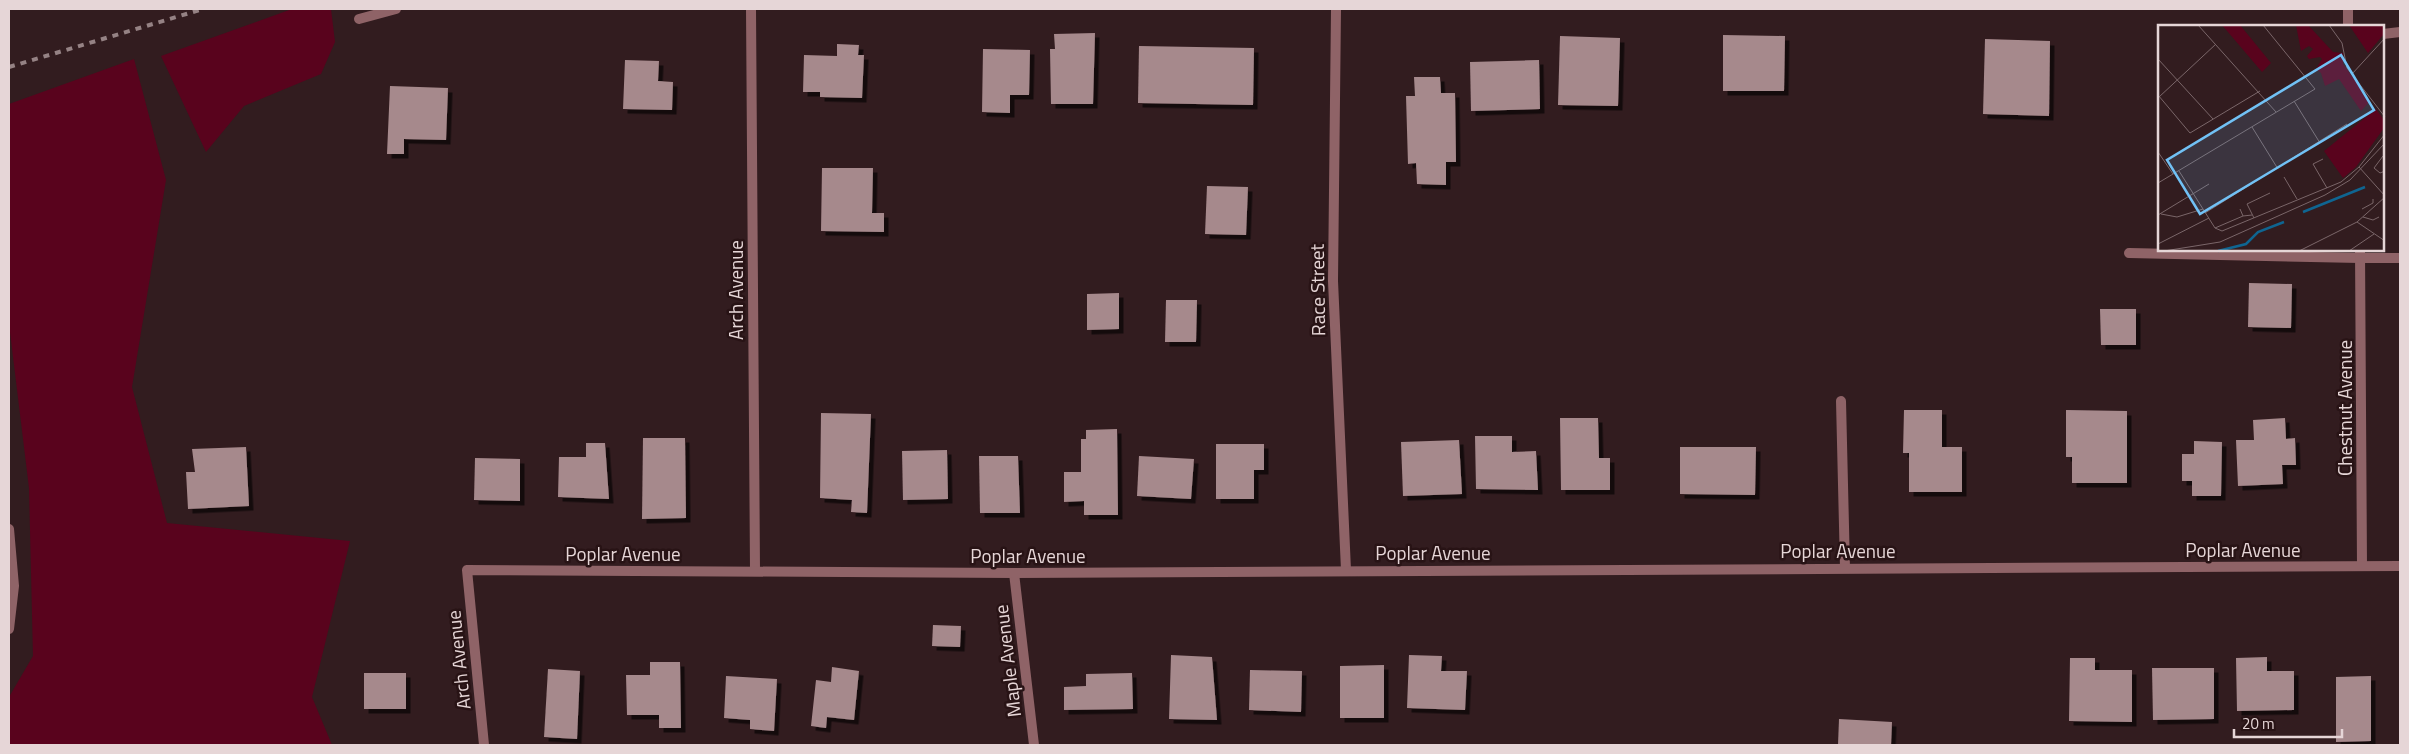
<svg xmlns="http://www.w3.org/2000/svg" width="2409" height="754" font-family="'Titillium Web',sans-serif">
<defs>
<filter id="shadow"><feDropShadow dx="4.5" dy="4.5" stdDeviation="0" flood-color="#0009"/></filter>
</defs>
<rect width="100%" height="100%" fill="#321c1f"/>
<!-- green -->
<g fill="#59031d">
<polygon points="292,9 331,9 335,42 321,74 244,106 206,152 161,56"/>
<polygon points="134,59 166,180 132,387 167,523 350,541 312,697 332,745 9,745 9,697 33,656 29,488 9,324 9,104"/>
</g>
<!-- building -->
<g fill="#a6898c" filter="url(#shadow)">
<polygon points="1095,33 1093,104 1051,104 1050,49 1055,49 1054,34"/>
<polygon points="1723,35 1785,36 1784,91 1723,91"/>
<polygon points="1560,36 1620,38 1618,106 1558,105"/>
<polygon points="1985,39 2050,41 2049,116 1983,114"/>
<polygon points="837,44 859,45 858,55 864,55 862,98 820,97 820,92 803,92 804,55 837,56"/>
<polygon points="1139,46 1254,48 1253,105 1138,103"/>
<polygon points="983,49 1030,50 1029,95 1010,95 1010,113 982,112"/>
<polygon points="625,60 659,61 658,81 673,82 672,110 623,109"/>
<polygon points="1539,60 1540,109 1471,111 1470,62"/>
<polygon points="1414,77 1440,77 1441,93 1455,93 1456,162 1446,162 1446,185 1417,184 1416,163 1408,164 1406,96 1415,96"/>
<polygon points="390,86 448,88 446,140 404,139 404,154 387,154"/>
<polygon points="822,168 873,168 872,213 884,213 884,232 821,231"/>
<polygon points="1207,186 1248,187 1246,235 1205,234"/>
<polygon points="2249,283 2292,284 2291,328 2248,327"/>
<polygon points="1119,293 1119,329 1087,330 1087,294"/>
<polygon points="1166,300 1197,300 1196,342 1165,342"/>
<polygon points="2100,309 2136,309 2136,345 2101,345"/>
<polygon points="1904,410 1942,410 1942,447 1962,447 1962,492 1909,492 1909,453 1903,453"/>
<polygon points="2066,410 2127,411 2127,483 2072,483 2072,457 2066,457"/>
<polygon points="821,413 871,414 867,513 851,512 852,500 820,498"/>
<polygon points="1560,418 1598,418 1599,458 1610,458 1610,490 1561,490"/>
<polygon points="2285,418 2286,439 2295,438 2296,465 2282,465 2283,484 2238,486 2236,440 2254,440 2253,420"/>
<polygon points="1117,429 1118,515 1084,515 1084,501 1064,502 1064,472 1081,472 1081,439 1086,439 1086,430"/>
<polygon points="1475,436 1512,436 1512,452 1536,451 1538,490 1476,489"/>
<polygon points="643,438 685,438 686,518 642,519"/>
<polygon points="1459,440 1462,494 1403,496 1401,442"/>
<polygon points="2194,441 2222,442 2221,496 2192,496 2192,481 2182,481 2182,454 2194,454"/>
<polygon points="586,443 605,443 609,499 558,497 559,457 586,457"/>
<polygon points="1216,444 1264,444 1264,470 1254,470 1254,499 1216,499"/>
<polygon points="246,447 249,506 188,509 186,472 195,472 192,449"/>
<polygon points="1680,447 1756,447 1755,495 1680,494"/>
<polygon points="947,450 948,499 903,500 902,451"/>
<polygon points="979,456 1018,456 1020,513 980,513"/>
<polygon points="1139,456 1194,459 1191,499 1137,496"/>
<polygon points="475,458 520,459 520,501 474,500"/>
<polygon points="933,625 961,626 960,647 932,646"/>
<polygon points="1171,655 1212,657 1217,720 1169,719"/>
<polygon points="1409,655 1442,656 1441,671 1467,671 1465,710 1407,708"/>
<polygon points="2267,657 2267,671 2294,671 2294,710 2237,711 2236,658"/>
<polygon points="2070,658 2095,658 2095,670 2132,670 2132,722 2069,721"/>
<polygon points="650,662 680,662 681,728 659,728 659,715 627,715 626,675 650,675"/>
<polygon points="1384,665 1384,718 1340,718 1340,666"/>
<polygon points="832,667 859,671 854,720 827,717 826,728 811,726 816,680 831,682"/>
<polygon points="2152,668 2214,668 2214,719 2153,720"/>
<polygon points="548,669 580,671 577,739 544,737"/>
<polygon points="1250,670 1302,671 1301,712 1249,710"/>
<rect x="364" y="673" width="42" height="36"/>
<polygon points="1132,673 1133,709 1064,710 1064,687 1086,686 1086,674"/>
<polygon points="726,676 777,679 774,731 750,729 750,720 724,718"/>
<polygon points="2371,676 2371,741 2336,742 2336,677"/>
<polygon points="1839,719 1892,722 1891,745 1838,745"/>
</g>
<g fill="none" stroke-linecap="round" stroke-linejoin="round">
<!-- lane -->
<g stroke="#8f6367" stroke-width="10">
<polyline points="2383,34 2400,32"/>
<polyline points="2129,253 2360,258"/>
<polyline points="1841,401 1845,568"/>
</g>
<!-- street -->
<g stroke="#8f6367" stroke-width="10">
<polyline points="751,9 755,570"/>
<polyline points="1336,9 1333,281 1346,570"/>
<polyline points="2348,9 2348,26"/>
<polyline points="359,19 396,9"/>
<polyline points="2360,250 2362,566"/>
<polyline points="2360,258 2400,258"/>
<polyline points="9,529 14,586 9,629"/>
<polyline points="1014,573 1034,745"/>
<polyline points="484,745 467,570 1014,573 2400,566"/>
</g>
<!-- rail -->
<polyline stroke="#958284" stroke-width="4" stroke-dasharray="6 6" stroke-linecap="butt" points="9,67 203,9"/>
</g>
<g text-anchor="middle" dominant-baseline="central" stroke-width="5" stroke-linejoin="round" paint-order="stroke">
<!-- street labels -->
<g font-size="19" fill="#e6d6d7" stroke="#281315">
<text transform="translate(735 290) rotate(-90)">Arch Avenue</text>
<text transform="translate(1317 290) rotate(-91)">Race Street</text>
<text transform="translate(2344 408) rotate(-90)">Chestnut Avenue</text>
<text x="2243" y="549">Poplar Avenue</text>
<text x="1838" y="550">Poplar Avenue</text>
<text x="1433" y="552">Poplar Avenue</text>
<text x="623" y="553">Poplar Avenue</text>
<text x="1028" y="555">Poplar Avenue</text>
<text transform="translate(458 660) rotate(-96)">Arch Avenue</text>
<text transform="translate(1007 661) rotate(-97)">Maple Avenue</text>
</g>
</g>
<!-- overview -->
<g transform="translate(2158 25)">
<rect width="226" height="226" fill="#321c1f"/>
<path d="M 64,0 L 82,0 L 113,38 L 104,47 ZM 138,0 L 150,0 L 175,27 L 185,28 L 185,39 L 212,76 L 203,86 L 181,54 L 167,61 L 163,48 L 158,44 L 164,34 L 162,32 L 151,34 L 149,31 L 155,24 L 151,21 L 143,26 ZM 191,0 L 226,0 L 226,9 L 210,28 ZM 218,84 L 226,95 L 226,103 L 198,142 L 185,153 L 166,126 Z" fill="#59031d"/>
<path fill="none" stroke="#0f6591" stroke-width="2.5" d="M 145,187 L 207,162M 60,226 L 88,219 L 100,207 L 126,197"/>
<path fill="none" stroke="#7a6669" stroke-width="1" d="M 40,0 L 118,87M 171,0 L 184,18 L 189,43 L 227,92M 0,34 L 55,94M 194,49 L 227,13M 0,70 L 32,108 L 102,66M 1,72 L 58,19M 136,76 L 162,118M 94,102 L 120,144M 0,127 L 15,149M 225,131 L 216,143 L 222,148 L 227,146M 165,134 L 155,139 L 169,163M 201,142 L 227,171M 21,146 L 57,203 L 64,206 L 183,157 L 201,142 L 227,109M 126,152 L 139,174M 0,158 L 157,64 L 105,0M 82,184 L 85,191 L 94,190M 204,184 L 215,178 L 215,174M 47,188 L 189,99M 3,189 L 19,192 L 45,184M 0,190 L 51,159M 205,192 L 215,195 L 221,192M 96,193 L 89,179 L 112,168M 199,197 L 227,216M 57,203 L 85,191M 0,219 L 51,193M 6,226 L 62,217 L 167,170 L 192,155 L 227,118M 141,226 L 199,197 L 227,172M 191,226 L 216,209"/>
<path fill="#71c1f5" fill-opacity="0.15" stroke="#71c1f5" stroke-width="2.5" d="M 183,30 L 216,85 L 42,189 L 9,135 Z"/>
<rect width="226" height="226" fill="none" stroke="#e6d6d7" stroke-width="2.5"/>
</g>
<!-- border -->
<rect width="2409" height="754" fill="none" stroke="#e6d6d7" stroke-width="20"/>
<!-- scale -->
<path d="M2234 729v8h108v-8" fill="none" stroke="#e6d6d7" stroke-width="2.5"/>
<text x="2242" y="729" font-size="15" fill="#e6d6d7" stroke="#281315" stroke-width="4" paint-order="stroke">20 m</text>
</svg>
